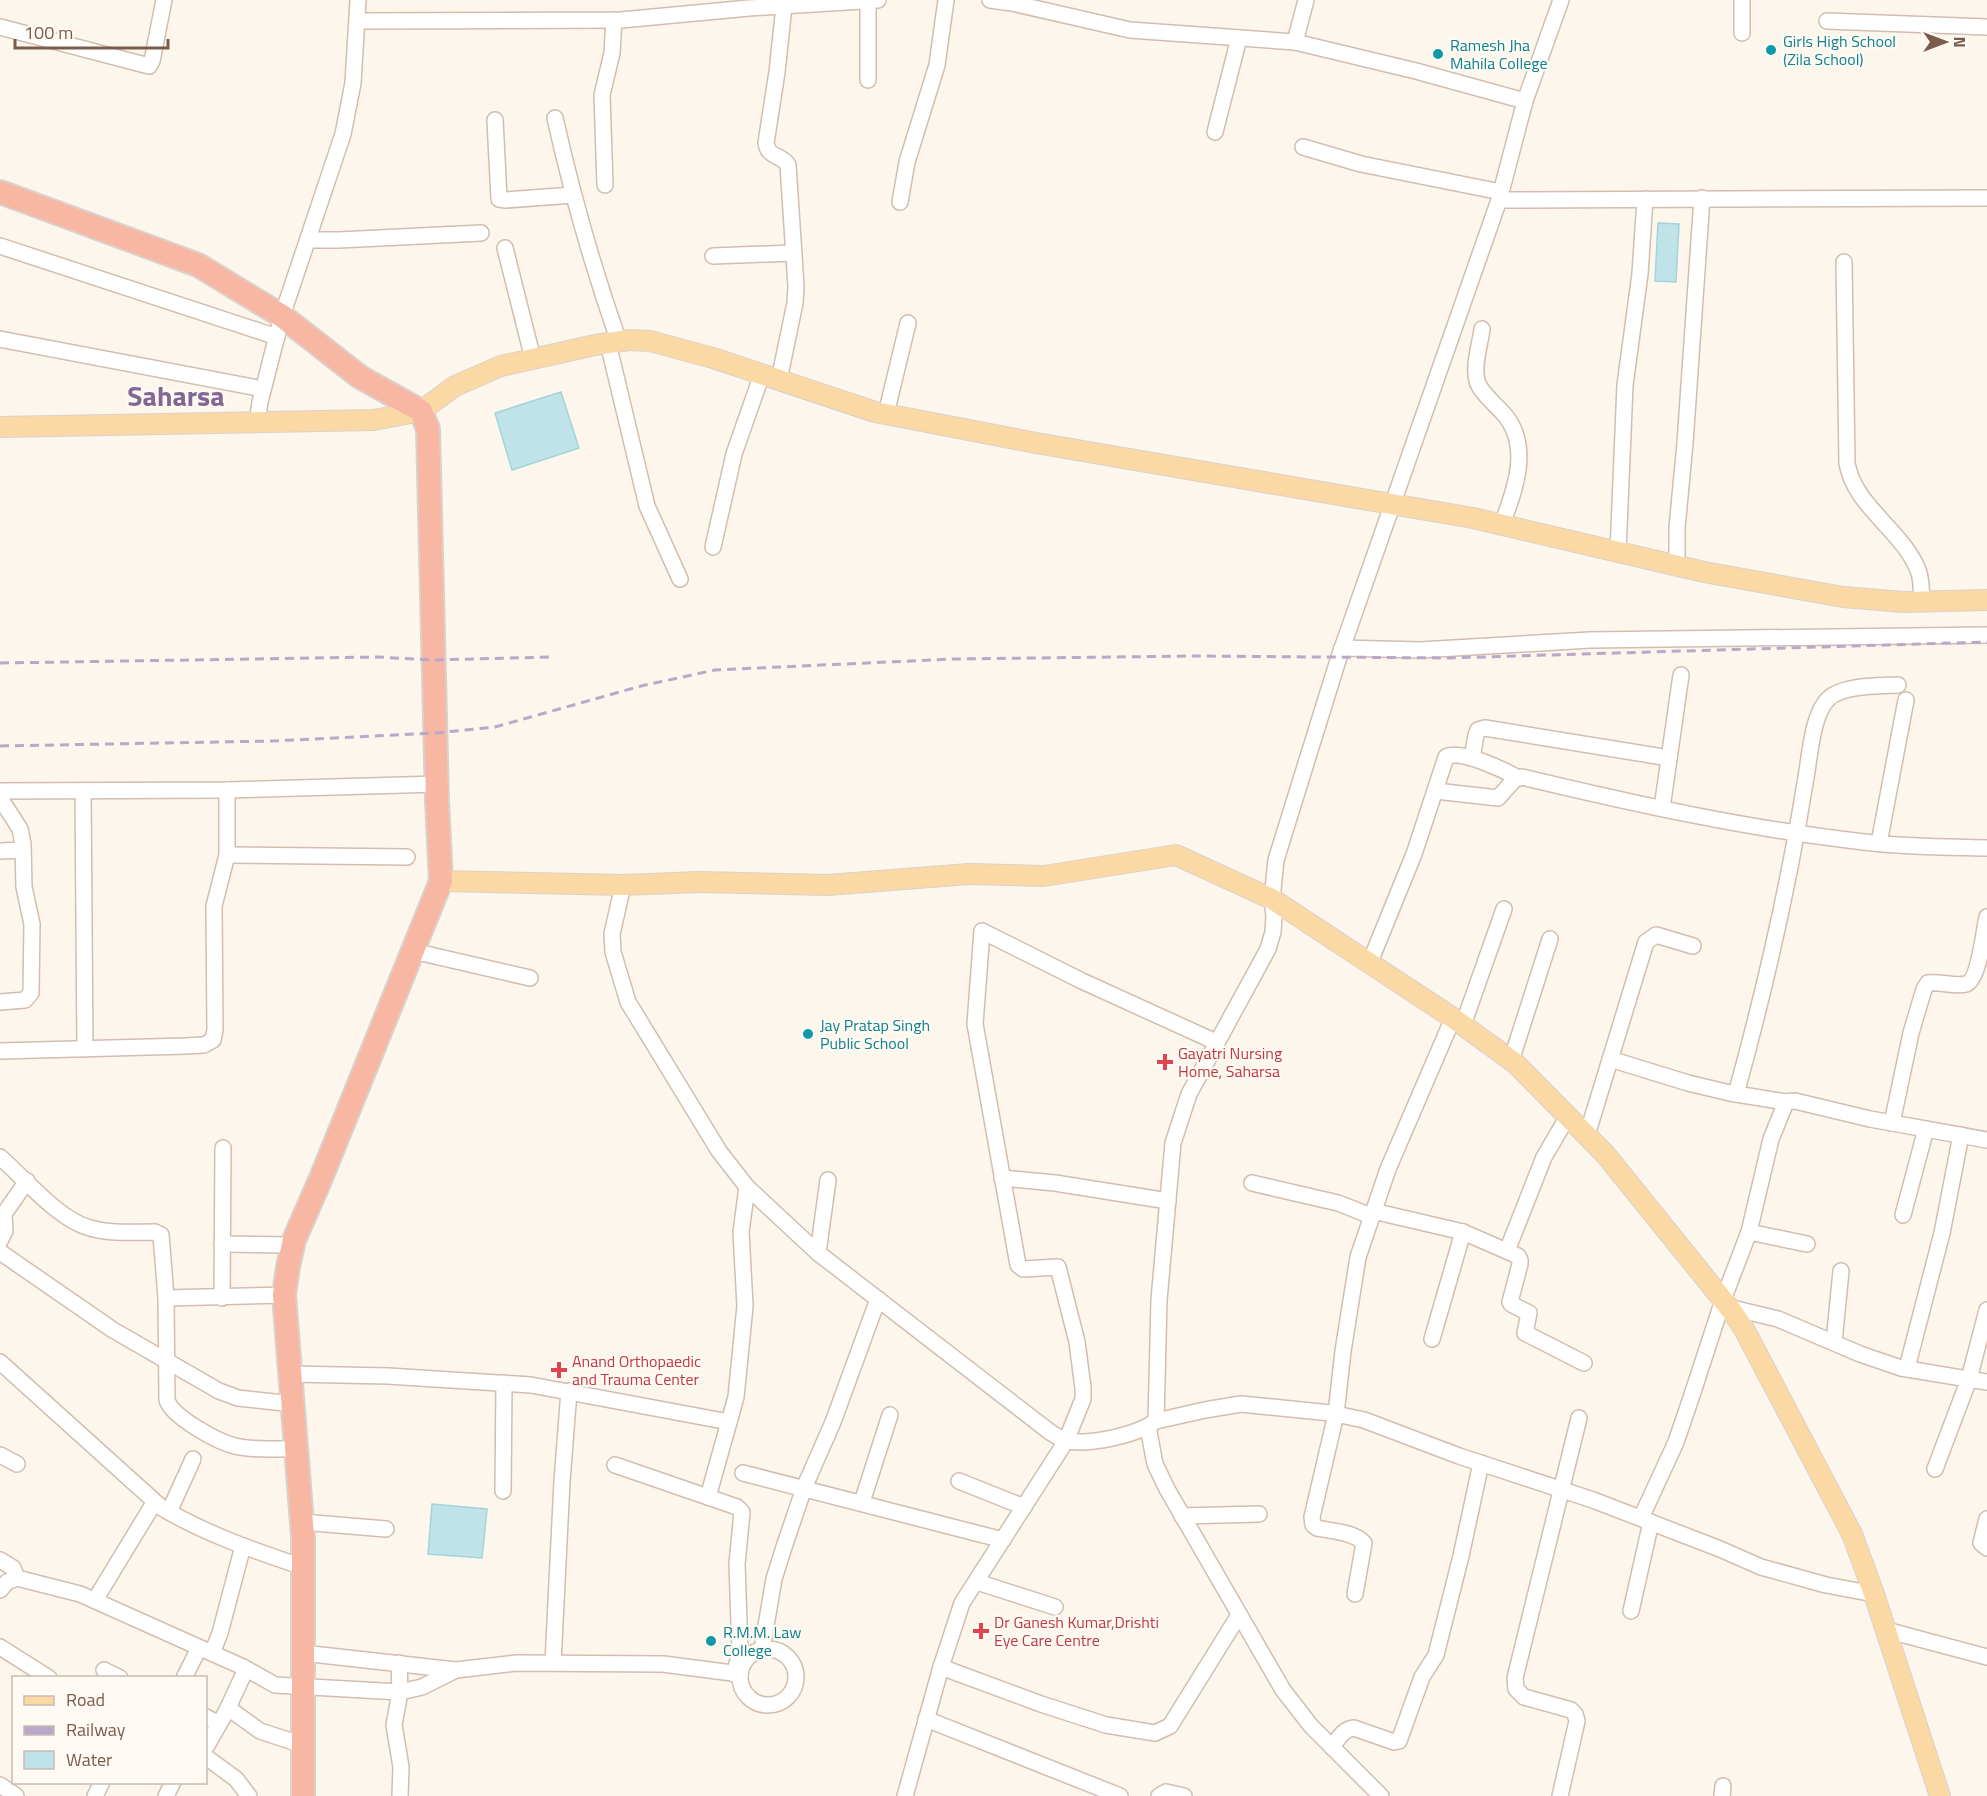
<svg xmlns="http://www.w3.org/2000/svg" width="1987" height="1796" font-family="'Titillium Web',sans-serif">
<rect width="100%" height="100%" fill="#fdf6ec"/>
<!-- water -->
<g fill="#bfe3e8" stroke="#a5d3da" stroke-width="1.5">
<polygon points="1658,223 1679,224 1676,282 1655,281"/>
<polygon points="561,392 579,448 512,470 495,413"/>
<polygon points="432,1504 487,1509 482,1558 428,1554"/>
</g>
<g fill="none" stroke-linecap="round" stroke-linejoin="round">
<!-- minor casing -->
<g stroke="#d1beb0" stroke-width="18">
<g id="minor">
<polyline points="990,0 1012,3 1130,30 1295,42 1416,71 1525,101"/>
<polyline points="358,21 621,20 749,8 878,0"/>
<polyline points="1827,21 1987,27"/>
<polyline points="0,27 149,66 152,61 164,0"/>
<polyline points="1742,33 1742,0"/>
<polyline points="1295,42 1306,0"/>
<polyline points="868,80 868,1"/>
<path d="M 555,118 C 572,194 593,268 619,342"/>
<polyline points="495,120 499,199 506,200 573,195"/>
<polyline points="1215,132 1239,38"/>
<polyline points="1303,147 1361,164 1501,192"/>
<polyline points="605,185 602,95 612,53 614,20"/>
<polyline points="1499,200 1987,198"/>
<polyline points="900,202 907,162 937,65 946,0"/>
<polyline points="308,240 339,240 481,233"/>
<polyline points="0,246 277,337"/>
<polyline points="505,248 533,359"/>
<polyline points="713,256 794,253"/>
<path d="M 1844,262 L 1847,463 C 1854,506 1902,530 1918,570 C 1922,579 1921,592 1922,602"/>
<path d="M 1482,329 C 1480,345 1473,365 1477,381 C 1480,392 1495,404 1503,413 C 1532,445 1515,490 1502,524"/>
<polyline points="0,339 263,389"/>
<polyline points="608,343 647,506 680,579"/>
<path d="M 779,380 L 795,303 L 796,286 L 788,165 C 780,153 769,159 766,143 L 777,72 L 784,6"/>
<polyline points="886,414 908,323"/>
<polyline points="257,422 260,402 282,316 343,134 353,83 358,0"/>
<polyline points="713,547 734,454 762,374"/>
<polyline points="1618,552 1625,385 1640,274 1645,199"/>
<polyline points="1677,566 1677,528 1685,443 1702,198"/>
<polyline points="1342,648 1420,650 1590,640 1987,635"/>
<polyline points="1472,758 1476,735 1478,730 1485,728 1669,758"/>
<polyline points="0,791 227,790 438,784"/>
<polyline points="83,791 85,1049"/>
<path d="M 1436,791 L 1498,798 L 1514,780 L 1522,777 C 1635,804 1748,829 1864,842 C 1904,847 1946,847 1987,848"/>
<polyline points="0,798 20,829 23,844 24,887 32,924 31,993 25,1000 0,1002"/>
<polyline points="1662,808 1681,675"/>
<polyline points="1879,843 1906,700"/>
<polyline points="0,851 23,850"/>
<polyline points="227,855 407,857"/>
<path d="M 623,885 L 612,934 L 613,952 L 628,1002 L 719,1151 L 747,1187 L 818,1253 L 1050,1432 C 1055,1435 1062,1440 1068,1441 C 1091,1445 1137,1435 1156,1421 L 1159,1300 L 1173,1143 L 1189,1094 L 1268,949 L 1273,932 L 1274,916 L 1272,899 L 1276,860 L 1339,657 L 1499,200 L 1525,101 L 1561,0"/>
<polyline points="413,951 530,978"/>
<path d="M 1370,962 L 1414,854 L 1446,757 C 1461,749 1504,770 1518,778"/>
<polyline points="1463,1025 1504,909"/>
<polyline points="0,1051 186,1046 204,1045 213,1040 215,1030 214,906 227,855 227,790"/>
<polyline points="1610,1059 1688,1083 1730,1093 1786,1102"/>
<polyline points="1511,1061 1550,939"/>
<path d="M 1736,1094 C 1765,989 1789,884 1806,777 C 1810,756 1812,715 1828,699 C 1842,685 1879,686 1898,685"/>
<path d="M 1892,1123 L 1911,1033 L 1924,989 L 1928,983 C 1940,981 1954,987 1966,984 C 1979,980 1984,930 1987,917"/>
<polyline points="1587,1135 1646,942 1656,935 1693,946"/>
<path d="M 0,1157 C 25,1179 59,1220 90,1228 C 111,1234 134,1232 155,1232 L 161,1235 L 166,1298 L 167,1400 C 172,1417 218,1442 235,1446 C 254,1451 277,1448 296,1449"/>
<polyline points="1002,1178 1055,1183 1168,1201"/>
<polyline points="1252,1183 1338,1203 1371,1216"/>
<polyline points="1373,1211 1463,1232 1518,1256 1520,1260 1520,1264 1510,1302 1511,1304 1529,1313 1525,1333 1584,1363"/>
<polyline points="1903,1215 1926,1129"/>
<polyline points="1749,1232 1807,1244"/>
<polyline points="0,1241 5,1231 4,1214 27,1181"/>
<polyline points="222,1244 293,1245"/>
<polyline points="1507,1251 1544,1157 1568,1116"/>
<polyline points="0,1252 113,1330 219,1391 238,1398 293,1404"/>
<polyline points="818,1253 828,1180"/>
<polyline points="166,1298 284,1295"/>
<polyline points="222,1298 223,1148"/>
<polyline points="1728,1307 1778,1319 1860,1354 1901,1368 1987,1382"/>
<polyline points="1432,1339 1463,1232"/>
<polyline points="1834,1342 1841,1271"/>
<path d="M 0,1362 L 162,1508 C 206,1534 255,1551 303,1567"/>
<polyline points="1907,1368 1942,1233 1961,1135"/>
<polyline points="290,1374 388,1376 531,1385 729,1422"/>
<polyline points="1156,1421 1205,1410 1241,1404 1331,1413 1364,1420 1459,1456 1593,1500 1720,1549 1761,1567 1826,1585 1874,1594"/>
<polyline points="1148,1427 1155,1464 1167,1489 1283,1690 1311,1726 1381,1796"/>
<polyline points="0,1455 17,1464"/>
<polyline points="615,1465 737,1507 742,1512 737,1564 740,1653 734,1674"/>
<polyline points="1935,1469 1969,1379 1987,1310"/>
<polyline points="743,1473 1003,1540"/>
<polyline points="959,1481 1024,1507"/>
<polyline points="503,1491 504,1383"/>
<polyline points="708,1497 736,1397 745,1306 741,1232 747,1187"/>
<polyline points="862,1502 890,1415"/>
<polyline points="169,1512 193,1459"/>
<polyline points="1182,1516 1259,1514"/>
<polyline points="1641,1518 1676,1442 1692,1395 1723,1300 1749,1232 1771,1139 1786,1102 1795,1101 1870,1119 1987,1140"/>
<polyline points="1987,1519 1981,1543 1987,1548"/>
<polyline points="302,1522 386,1529"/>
<polyline points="0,1560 13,1568 17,1578"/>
<polyline points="977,1582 1055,1607"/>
<polyline points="0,1590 7,1582 17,1578 80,1594 243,1667 275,1685 400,1692 422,1687 456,1670 516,1663 663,1664 740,1674"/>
<path d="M 1355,1594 L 1364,1543 C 1354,1532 1331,1531 1317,1528 L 1313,1525 L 1312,1517 L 1336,1414 L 1343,1351 L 1358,1257 L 1388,1169 L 1453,1018"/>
<polyline points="95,1600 154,1503"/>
<polyline points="1631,1611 1651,1522"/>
<polyline points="1886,1630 1987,1657"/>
<polyline points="0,1647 49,1678"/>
<circle cx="768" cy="1677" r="28"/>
<polyline points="762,1649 774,1579 784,1547 804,1488 833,1422 878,1299"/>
<polyline points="212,1653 220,1633 243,1546"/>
<polyline points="303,1653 455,1670"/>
<polyline points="399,1663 400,1692 394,1725 401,1767 400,1796"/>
<polyline points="553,1663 562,1481 569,1391"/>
<polyline points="941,1667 1041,1704 1106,1725 1155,1733 1170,1726 1239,1615"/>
<polyline points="104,1670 120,1678"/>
<polyline points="184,1678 199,1648"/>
<polyline points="228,1708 260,1731 303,1745"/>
<polyline points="206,1717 219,1724"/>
<polyline points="926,1719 1120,1796"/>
<polyline points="206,1747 226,1712 246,1669"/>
<path d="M 1332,1747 C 1338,1739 1343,1729 1354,1728 L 1394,1742 L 1399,1741 L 1422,1677 L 1436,1655 L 1461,1556 L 1481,1463"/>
<polyline points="206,1757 236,1779 249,1796"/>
<polyline points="0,1785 16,1796"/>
<polyline points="95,1796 102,1782"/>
<polyline points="166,1796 173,1782"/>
<polyline points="905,1796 941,1667 962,1603 1066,1441 1083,1399 1083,1388 1077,1342 1058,1267 1023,1269 1018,1265 975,1024 982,931 1082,981 1216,1042"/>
<polyline points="1159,1796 1166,1792 1184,1796"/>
<polyline points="1560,1796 1577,1721 1575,1714 1571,1710 1524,1697 1516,1689 1515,1678 1579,1418"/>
<polyline points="1722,1796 1723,1786"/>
</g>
</g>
<!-- major casing -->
<g stroke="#dad1cd" stroke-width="22">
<g id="major">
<polyline points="0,427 374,420 421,411 455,386 501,366 595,345 629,340 650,341 713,358 875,412 1036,443 1473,518 1704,572 1843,597 1903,602 1987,600"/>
<polyline points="441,881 623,885 699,882 828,885 969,874 1044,876 1176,855 1272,899 1453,1018 1515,1063 1605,1154 1731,1310 1744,1329 1852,1534 1874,1594 1940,1796"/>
</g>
</g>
<!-- highway casing -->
<g stroke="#dad1cd" stroke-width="26">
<polyline id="highway" points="0,192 198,265 282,316 360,377 421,411 428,429 437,800 441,881 321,1178 294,1240 288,1267 284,1295 303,1536 303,1796"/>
</g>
<!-- minor -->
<use href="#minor" stroke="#fff" stroke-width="15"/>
<!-- major -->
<use href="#major" stroke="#fbd9a5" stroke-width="20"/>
<!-- highway -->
<use href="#highway" stroke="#f7b7a3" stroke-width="22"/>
<!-- rail -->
<g stroke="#b9a8c9" stroke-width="3" stroke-dasharray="9 6" stroke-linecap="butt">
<polyline points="0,663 377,657 434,660 553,657"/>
<polyline points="0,746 272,741 436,733 495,727 641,686 715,670 953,659 1194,656 1448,658 1987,642"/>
</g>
</g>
<!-- markers -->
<g fill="#0f9aa8" stroke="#fffaf3" stroke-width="2">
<circle cx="1771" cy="50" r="6"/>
<circle cx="1438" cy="54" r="6"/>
<circle cx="808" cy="1034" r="6"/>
<circle cx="711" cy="1641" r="6"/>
</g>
<g fill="#e0444e" stroke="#fffaf3" stroke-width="2">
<path d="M1162 1053h6v6h6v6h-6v6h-6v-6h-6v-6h6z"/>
<path d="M556 1361h6v6h6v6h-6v6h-6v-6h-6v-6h6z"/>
<path d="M978 1622h6v6h6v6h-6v6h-6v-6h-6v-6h6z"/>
</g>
<g text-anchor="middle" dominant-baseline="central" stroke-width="4.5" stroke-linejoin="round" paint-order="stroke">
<!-- culture labels -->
<g font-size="16" fill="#0d838f" stroke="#fffaf3" text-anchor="start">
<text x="1783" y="41">Girls High School<tspan x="1783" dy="18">(Zila School)</tspan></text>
<text x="1450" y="45">Ramesh Jha<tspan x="1450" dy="18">Mahila College</tspan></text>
<text x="820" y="1025">Jay Pratap Singh<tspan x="820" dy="18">Public School</tspan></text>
<text x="723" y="1632">R.M.M. Law<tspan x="723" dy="18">College</tspan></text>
</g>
<!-- health labels -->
<g font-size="16" fill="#be3a42" stroke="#fffaf3" text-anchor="start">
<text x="1178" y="1053">Gayatri Nursing<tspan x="1178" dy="18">Home, Saharsa</tspan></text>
<text x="572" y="1361">Anand Orthopaedic<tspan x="572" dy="18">and Trauma Center</tspan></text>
<text x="994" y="1622">Dr Ganesh Kumar,Drishti<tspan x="994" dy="18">Eye Care Centre</tspan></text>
</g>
<!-- town labels -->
<g font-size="28" font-weight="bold" fill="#846695" stroke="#fffaf3">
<text x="176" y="395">Saharsa</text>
</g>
</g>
<!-- legend -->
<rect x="12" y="1676" width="195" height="108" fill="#fffaf3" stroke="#cabbb1" stroke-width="1.5"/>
<rect x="24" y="1696" width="30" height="9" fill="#fbd9a5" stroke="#cabbb1" stroke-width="1.5"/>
<text x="66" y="1706" font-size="18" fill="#7a5c4d">Road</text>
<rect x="24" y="1726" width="30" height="9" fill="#b9a8c9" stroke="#cabbb1" stroke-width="1.5"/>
<text x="66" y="1736" font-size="18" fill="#7a5c4d">Railway</text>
<rect x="24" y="1751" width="30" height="18" fill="#bfe3e8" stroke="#cabbb1" stroke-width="1.5"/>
<text x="66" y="1766" font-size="18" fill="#7a5c4d">Water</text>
<!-- north arrow -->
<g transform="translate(1945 42) rotate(90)" stroke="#fffaf3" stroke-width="4.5" paint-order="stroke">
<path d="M0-4.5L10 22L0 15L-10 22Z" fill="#7a5c4d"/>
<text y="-9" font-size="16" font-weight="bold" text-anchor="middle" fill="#7a5c4d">N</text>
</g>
<!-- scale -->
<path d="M15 39v9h153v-9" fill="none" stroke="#7a5c4d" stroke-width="3"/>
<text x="24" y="39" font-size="18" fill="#7a5c4d" stroke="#fffaf3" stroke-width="4.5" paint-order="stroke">100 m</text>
</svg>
